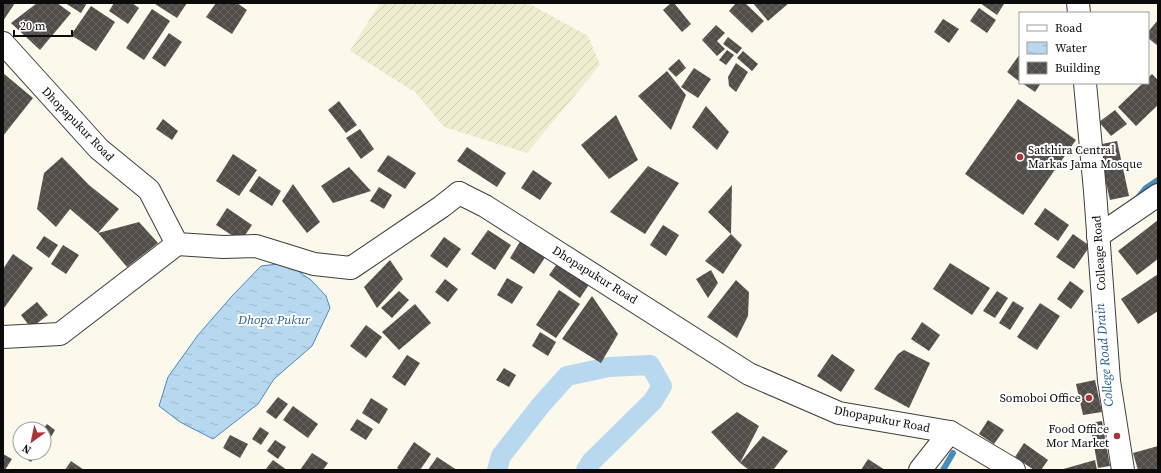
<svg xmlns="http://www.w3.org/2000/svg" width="1161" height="473" font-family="'Source Serif 4',serif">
<defs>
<pattern id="farmland-furrows" width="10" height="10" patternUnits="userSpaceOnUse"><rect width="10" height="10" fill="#efedcf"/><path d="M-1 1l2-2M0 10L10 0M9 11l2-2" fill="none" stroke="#cccab0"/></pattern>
<pattern id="water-ripples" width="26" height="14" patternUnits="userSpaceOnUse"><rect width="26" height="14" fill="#b7d8ee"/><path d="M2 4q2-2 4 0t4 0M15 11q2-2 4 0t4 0" fill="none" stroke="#9cb8cb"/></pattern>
<pattern id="building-cross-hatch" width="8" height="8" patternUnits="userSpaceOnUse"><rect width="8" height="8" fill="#524d49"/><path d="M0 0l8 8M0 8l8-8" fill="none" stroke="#66625f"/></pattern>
</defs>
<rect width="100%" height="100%" fill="#fcf9ec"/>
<!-- farmland -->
<polygon fill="url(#farmland-furrows)" points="380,3 528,3 588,36 600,65 527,153 444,127 416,93 350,51"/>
<!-- water -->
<polygon fill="url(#water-ripples)" stroke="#478cbb" points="286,263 311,280 326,296 330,308 312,346 274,379 258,404 213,439 180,422 159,406 168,377 198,335 232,296 261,266"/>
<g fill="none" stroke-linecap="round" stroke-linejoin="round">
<!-- stream -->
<g stroke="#478cbb" stroke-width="6">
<polyline points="1137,199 1146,188 1158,180"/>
<polyline points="943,470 953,453"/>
</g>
<!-- canal -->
<polyline stroke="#b7d8ee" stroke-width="20" points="497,470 501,456 541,405 567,376 609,367 650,365 662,386 653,401 591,462 586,470"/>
</g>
<!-- building -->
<g fill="url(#building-cross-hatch)">
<polygon points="3,3 15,3 3,21"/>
<polygon points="37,3 57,3 71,13 40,50 11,23"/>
<polygon points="65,3 87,3 81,13"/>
<polygon points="114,3 132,3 139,8 128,24 109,11"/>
<polygon points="156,3 187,3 177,18 155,4"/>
<polygon points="216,3 237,3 247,10 232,34 206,17"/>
<polygon points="671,3 674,3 691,24 682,32 663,10"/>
<polygon points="736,3 745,3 764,21 752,33 729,11"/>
<polygon points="753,3 789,3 768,21"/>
<polygon points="980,3 1003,3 1004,4 997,15"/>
<polygon points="91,6 115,22 96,51 71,35"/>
<polygon points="979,8 996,20 987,33 970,21"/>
<polygon points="152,9 170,21 144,60 126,48"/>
<polygon points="943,19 959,29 949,43 934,32"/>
<polygon points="1158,20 1158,46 1148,38 1148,32"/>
<polygon points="716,25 725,33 717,41 725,49 717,56 702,40"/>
<polygon points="169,33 182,42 165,67 152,58"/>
<polygon points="728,37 742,48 737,54 723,44"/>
<polygon points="727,50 734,55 726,65 719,60"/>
<polygon points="743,51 758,64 752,71 737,58"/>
<polygon points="1020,54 1020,82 1007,72"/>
<polygon points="679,59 686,68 676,77 668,69"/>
<polygon points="736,63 748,72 736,92 729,86 728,77"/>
<polygon points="694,68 711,79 698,98 681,87"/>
<polygon points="667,71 686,95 671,130 638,96"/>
<polygon points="3,73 33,98 3,136"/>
<polygon points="1152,74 1158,80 1158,105 1136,126 1118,107 1143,83 1148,83 1148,78"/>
<polygon points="1022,83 1041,83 1035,92"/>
<polygon points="1018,99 1076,140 1023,215 965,174"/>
<polygon points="339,101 357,125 346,133 328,110"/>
<polygon points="706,106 729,132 717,150 692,127"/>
<polygon points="1115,110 1127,124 1111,136 1099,122"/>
<polygon points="616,115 638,160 609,179 581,145"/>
<polygon points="163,119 178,131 172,140 156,129"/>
<polygon points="360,129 374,149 361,159 346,138"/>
<polygon points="1117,141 1129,196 1110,200 1097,145"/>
<polygon points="467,147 506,173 497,187 457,161"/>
<polygon points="233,154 257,170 239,196 216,181"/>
<polygon points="388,155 416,173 405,189 377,171"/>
<polygon points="62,157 89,185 119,209 98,233 139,222 158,243 127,267 98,233 70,209 56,227 37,209 44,173"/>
<polygon points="648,166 679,183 645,234 610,212"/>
<polygon points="349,167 371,191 333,203 321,186"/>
<polygon points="533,170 552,183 540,200 521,188"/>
<polygon points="259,176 281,191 272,206 249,191"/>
<polygon points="293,184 320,222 307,233 282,201"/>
<polygon points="732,185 731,234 742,245 723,274 705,261 731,234 708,212"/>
<polygon points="379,187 392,195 384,209 370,201"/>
<polygon points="227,208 252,225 241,241 216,225"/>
<polygon points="1045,208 1069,225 1058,241 1034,224"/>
<polygon points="1158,220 1158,259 1137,275 1118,251"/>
<polygon points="663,225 679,235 666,256 650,245"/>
<polygon points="488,230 511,245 495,270 471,254"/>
<polygon points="1073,234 1090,246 1074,269 1056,257"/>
<polygon points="44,236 58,245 49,258 36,248"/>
<polygon points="444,237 461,249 447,268 430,256"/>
<polygon points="521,240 546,256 534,274 510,258"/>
<polygon points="63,245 79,255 66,274 51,264"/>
<polygon points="13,254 33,268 4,308 3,308 3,269"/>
<polygon points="390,260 403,279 377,308 364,287"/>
<polygon points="559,261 590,283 580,298 549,275"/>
<polygon points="950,263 990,288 972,315 933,289"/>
<polygon points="711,270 718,283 708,298 696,279"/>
<polygon points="1158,274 1158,311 1138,324 1121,299"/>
<polygon points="507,278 523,287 512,304 497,295"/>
<polygon points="445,279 458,289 448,302 435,292"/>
<polygon points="736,280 749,292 748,316 737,338 707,317"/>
<polygon points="1070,281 1084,291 1071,309 1057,299"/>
<polygon points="559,290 580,304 556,338 536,325"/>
<polygon points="399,291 409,300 392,318 381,308"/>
<polygon points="997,291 1008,298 995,318 983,311"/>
<polygon points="592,296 618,334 601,363 562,339"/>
<polygon points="1013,301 1024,308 1010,330 999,323"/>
<polygon points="37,302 48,315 31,328 21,315"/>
<polygon points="1040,303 1060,316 1037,350 1017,337"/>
<polygon points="415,304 431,323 399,350 382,332"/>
<polygon points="922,322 940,335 929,351 911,339"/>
<polygon points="366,325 382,337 366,358 350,346"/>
<polygon points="540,332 556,342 548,356 532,346"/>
<polygon points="904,350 930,363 909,408 874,389 898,354"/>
<polygon points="832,354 855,370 841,392 817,376"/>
<polygon points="407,355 420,363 405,386 392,377"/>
<polygon points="504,368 516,375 509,387 496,380"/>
<polygon points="1095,380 1102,412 1083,415 1076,384"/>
<polygon points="278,397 288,404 276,419 266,412"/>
<polygon points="371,398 388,409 379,424 362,413"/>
<polygon points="293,406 318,424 308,438 283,420"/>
<polygon points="737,412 759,426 740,463 711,432"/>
<polygon points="357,419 373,429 366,440 350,430"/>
<polygon points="988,420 1004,430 994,444 979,434"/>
<polygon points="1102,421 1110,466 1098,468 1090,423"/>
<polygon points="47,424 55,430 48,442 44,439 43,429"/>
<polygon points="260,427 269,433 261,445 252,439"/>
<polygon points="230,435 248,444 240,458 223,448"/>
<polygon points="763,436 788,451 773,470 749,470 740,463"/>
<polygon points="275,440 286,447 278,459 267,451"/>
<polygon points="414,442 431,454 420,470 400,470 397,468"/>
<polygon points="1024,443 1048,460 1041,470 1034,470 1015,457"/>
<polygon points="1158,446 1158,470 1138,470 1133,453"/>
<polygon points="22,453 37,453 31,462 20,455"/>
<polygon points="312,453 328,463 323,470 300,470"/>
<polygon points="3,454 12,459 5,470 3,470"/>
<polygon points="437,457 457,470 428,470"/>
<polygon points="868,459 885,470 861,470"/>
<polygon points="273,460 287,470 265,470"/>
<polygon points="1095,460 1097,470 1060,470"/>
<polygon points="71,461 84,470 65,470"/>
</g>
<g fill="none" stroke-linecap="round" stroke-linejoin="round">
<!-- minor casing -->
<g stroke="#3e3e3e" stroke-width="24">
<polyline id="minor" points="459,193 485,206 749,374 839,413 950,432 1014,470"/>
</g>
<!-- tertiary casing -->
<g stroke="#3e3e3e" stroke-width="24">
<g id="tertiary">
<polyline points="1078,3 1079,13"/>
<polyline points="3,43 99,149 149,190 177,244 223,247 256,246 314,264 351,268 441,207 459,193"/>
<polyline points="1085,83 1095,191 1109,381 1123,470"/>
<polyline points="1098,236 1158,195"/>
<polyline points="3,337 60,334 177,244"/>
<polyline points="920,470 950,432"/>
</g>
</g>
<!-- minor -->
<use href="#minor" stroke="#fff" stroke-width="22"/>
<!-- tertiary -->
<use href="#tertiary" stroke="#fff" stroke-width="22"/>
</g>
<!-- markers -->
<g fill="#a9353a" stroke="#fff" stroke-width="1.5">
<circle cx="1020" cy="157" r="4"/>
<circle cx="1089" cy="398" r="4"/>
<circle cx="1117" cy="436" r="4"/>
</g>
<g text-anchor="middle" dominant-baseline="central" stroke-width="4" stroke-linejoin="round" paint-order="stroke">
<!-- street labels -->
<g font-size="12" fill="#0b0b0b" stroke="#fff">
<text transform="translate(78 124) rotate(46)">Dhopapukur Road</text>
<text transform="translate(1099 253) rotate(-94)">Colleage Road</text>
<text transform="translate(595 275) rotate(32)">Dhopapukur Road</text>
<text transform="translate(882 419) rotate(11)">Dhopapukur Road</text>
</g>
<!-- poi labels -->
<g font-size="12" fill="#0b0b0b" stroke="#fff" text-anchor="end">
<text x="1028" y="150" text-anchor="start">Satkhira Central<tspan x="1028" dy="14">Markas Jama Mosque</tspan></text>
<text x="1081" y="398">Somoboi Office</text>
<text x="1109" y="429">Food Office<tspan x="1109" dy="14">Mor Market</tspan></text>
</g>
<!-- water labels -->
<g font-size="13" font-style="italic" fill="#255e8c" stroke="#fff">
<text x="274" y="319">Dhopa Pukur</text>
<text transform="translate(1104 355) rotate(-95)">College Road Drain</text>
</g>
</g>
<!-- border -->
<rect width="1161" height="473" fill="none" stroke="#0b0b0b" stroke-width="8"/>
<!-- legend -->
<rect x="1019" y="12" width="130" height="72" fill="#ffffff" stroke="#9d9d9d"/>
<rect x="1027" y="25" width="20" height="6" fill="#ffffff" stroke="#9d9d9d"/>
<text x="1055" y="32" font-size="12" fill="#0b0b0b">Road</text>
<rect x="1027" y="42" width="20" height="12" fill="url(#water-ripples)" stroke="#9d9d9d"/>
<text x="1055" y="52" font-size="12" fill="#0b0b0b">Water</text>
<rect x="1027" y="62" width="20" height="12" fill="url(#building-cross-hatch)" stroke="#9d9d9d"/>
<text x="1055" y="72" font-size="12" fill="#0b0b0b">Building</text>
<!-- north arrow -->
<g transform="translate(32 441) rotate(213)"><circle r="19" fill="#ffffff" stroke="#9d9d9d"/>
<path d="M0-3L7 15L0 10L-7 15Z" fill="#a9353a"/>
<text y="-6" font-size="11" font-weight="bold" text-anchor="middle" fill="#0b0b0b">N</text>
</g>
<!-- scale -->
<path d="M14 30v6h58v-6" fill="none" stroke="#0b0b0b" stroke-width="2"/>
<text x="20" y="30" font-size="12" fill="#0b0b0b" stroke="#ffffff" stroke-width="3" paint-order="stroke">20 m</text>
</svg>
